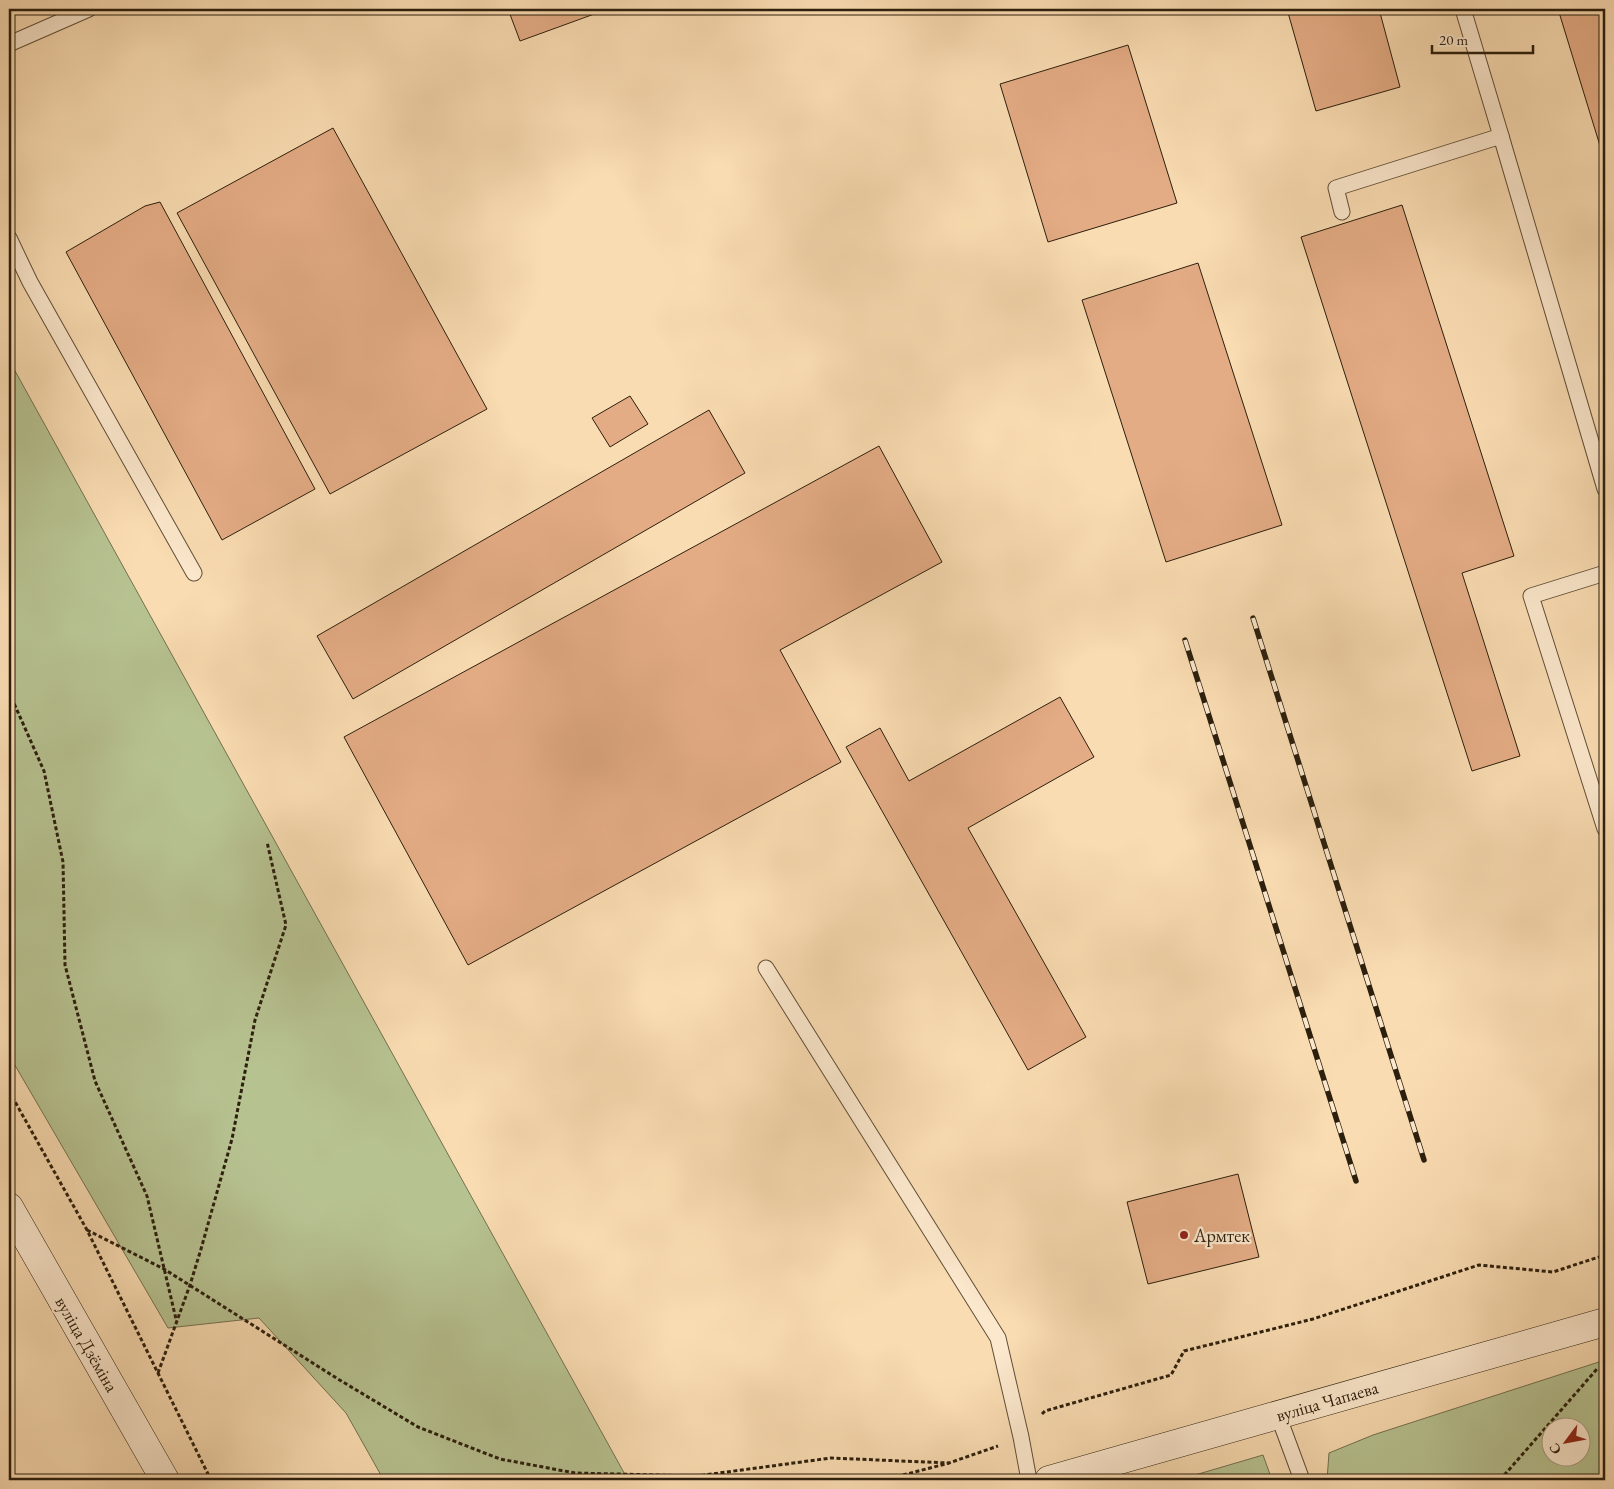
<svg xmlns="http://www.w3.org/2000/svg" width="1614" height="1489" font-family="'EB Garamond',serif">
<rect width="100%" height="100%" fill="#fadcb2"/>
<filter id="stains"><feTurbulence type="fractalNoise" baseFrequency=".004" numOctaves="4"/><feColorMatrix values="0 0 0 0 .2 0 0 0 0 .09 0 0 0 0 .02 0 0 0 .5 -.17"/></filter>
<radialGradient id="worn" r=".72"><stop offset=".6" stop-color="#630" stop-opacity="0"/><stop offset="1" stop-color="#630" stop-opacity=".3"/></radialGradient>
<!-- green -->
<g fill="#b7c291" stroke="#72704f" fill-rule="evenodd">
<polygon points="9,360 628,1480 382,1480 382,1477 346,1413 259,1318 168,1328 9,1055"/>
<path d="M 1605,1360 L 1605,1480 L 1327,1480 L 1329,1453 L 1373,1435 ZM 1552,1426 L 1582,1426 L 1582,1456 L 1552,1456 Z"/>
<polygon points="1263,1455 1272,1480 1178,1480"/>
</g>
<!-- building -->
<g fill="#e4ac85" stroke="#2c1f0d">
<polygon points="508,9 608,9 520,41"/>
<polygon points="1287,9 1379,9 1400,87 1316,111"/>
<polygon points="1558,9 1605,9 1605,162"/>
<polygon points="1128,45 1177,203 1048,242 1000,84"/>
<polygon points="333,128 487,409 330,494 177,213"/>
<polygon points="160,202 315,489 222,540 66,252 145,206"/>
<polygon points="1402,205 1514,556 1462,573 1520,756 1472,771 1301,237"/>
<polygon points="1198,263 1282,525 1166,562 1082,300"/>
<polygon points="630,396 648,424 610,447 592,418"/>
<polygon points="709,410 745,473 353,699 317,636"/>
<polygon points="879,446 942,562 780,650 841,762 468,965 344,737"/>
<polygon points="1060,697 1094,757 968,828 1086,1037 1028,1070 846,747 880,728 909,781"/>
<polygon points="1238,1174 1259,1257 1148,1284 1127,1202"/>
</g>
<g fill="none" stroke-linecap="round" stroke-linejoin="round">
<!-- lane casing -->
<g stroke="#604e36" stroke-width="17">
<g id="lane">
<polyline points="1463,9 1501,136"/>
<polyline points="9,44 89,9"/>
<polyline points="1342,212 1336,188 1501,136 1605,489"/>
<polyline points="9,238 30,282 194,573"/>
<polyline points="1605,573 1531,596 1605,829"/>
<polyline points="766,968 998,1338 1021,1437 1029,1480"/>
<polyline points="1278,1415 1302,1480"/>
</g>
</g>
<!-- secondary casing -->
<g stroke="#2c1f0d" stroke-width="29">
<g id="secondary">
<polyline points="9,1207 165,1480"/>
<polyline points="1049,1480 1605,1322"/>
</g>
</g>
<!-- path -->
<g stroke="#2c1f0d" stroke-width="3" stroke-dasharray="4 2.5" stroke-linecap="butt">
<polyline points="9,692 44,771 63,862 65,965 95,1081 147,1196 176,1319"/>
<polyline points="9,1091 87,1230 211,1480"/>
<polyline points="87,1230 164,1269 338,1379 418,1427 500,1459 575,1473 697,1476 831,1458 949,1463"/>
<polyline points="158,1373 190,1285 201,1249 232,1139 255,1020 286,925 267,842"/>
<polyline points="1042,1414 1045,1411 1171,1375 1184,1351 1313,1319 1479,1265 1553,1272 1605,1255"/>
<polyline points="884,1480 949,1463 998,1446"/>
<polyline points="1500,1480 1597,1369"/>
</g>
<!-- lane -->
<use href="#lane" stroke="#fce8cd" stroke-width="15"/>
<!-- secondary -->
<use href="#secondary" stroke="#fce8cd" stroke-width="28"/>
<!-- rail casing -->
<g stroke="#2c1f0d" stroke-width="5.5">
<g id="rail">
<polyline points="1253,618 1424,1160"/>
<polyline points="1185,640 1356,1181"/>
</g>
</g>
<!-- rail -->
<use href="#rail" stroke="#fce8cd" stroke-width="4" stroke-dasharray="11" stroke-linecap="butt"/>
</g>
<!-- markers -->
<circle fill="#8f2418" stroke="#fce8cd" stroke-width="2" cx="1184" cy="1235" r="5"/>
<g text-anchor="middle" dominant-baseline="central" stroke-width="4.5" stroke-linejoin="round" paint-order="stroke">
<!-- poi labels -->
<g font-size="18" fill="#2c1f0d" stroke="#fce8cd" text-anchor="start">
<text x="1194" y="1235">Армтек</text>
</g>
<!-- street labels -->
<g font-size="18" fill="#2c1f0d" stroke="#fce8cd">
<text transform="translate(87 1344) rotate(60)">вуліца Дзёміна</text>
<text transform="translate(1327 1401) rotate(-16)">вуліца Чапаева</text>
</g>
</g>
<!-- margin -->
<rect width="1614" height="1489" fill="none" stroke="#fadcb2" stroke-width="30"/>
<rect x="10" y="10" width="1594" height="1469" fill="none" stroke="#2c1f0d" stroke-width="2.5"/>
<rect x="15" y="15" width="1584" height="1459" fill="none" stroke="#2c1f0d"/>
<!-- north arrow -->
<g transform="translate(1566 1442) rotate(238)"><circle r="24" fill="#fce8cd" stroke="#a99880"/>
<path d="M0-4L9 19L0 12L-9 19Z" fill="#8f2418"/>
<text y="-8" font-size="14" font-weight="bold" text-anchor="middle" fill="#2c1f0d">С</text>
</g>
<!-- scale -->
<path d="M1432 45v8h101v-8" fill="none" stroke="#2c1f0d" stroke-width="2.5"/>
<text x="1439" y="45" font-size="15" fill="#2c1f0d" stroke="#fce8cd" stroke-width="4" paint-order="stroke">20 m</text>
<rect width="100%" height="100%" filter="url(#stains)"/>
<rect width="100%" height="100%" fill="url(#worn)"/>
</svg>
